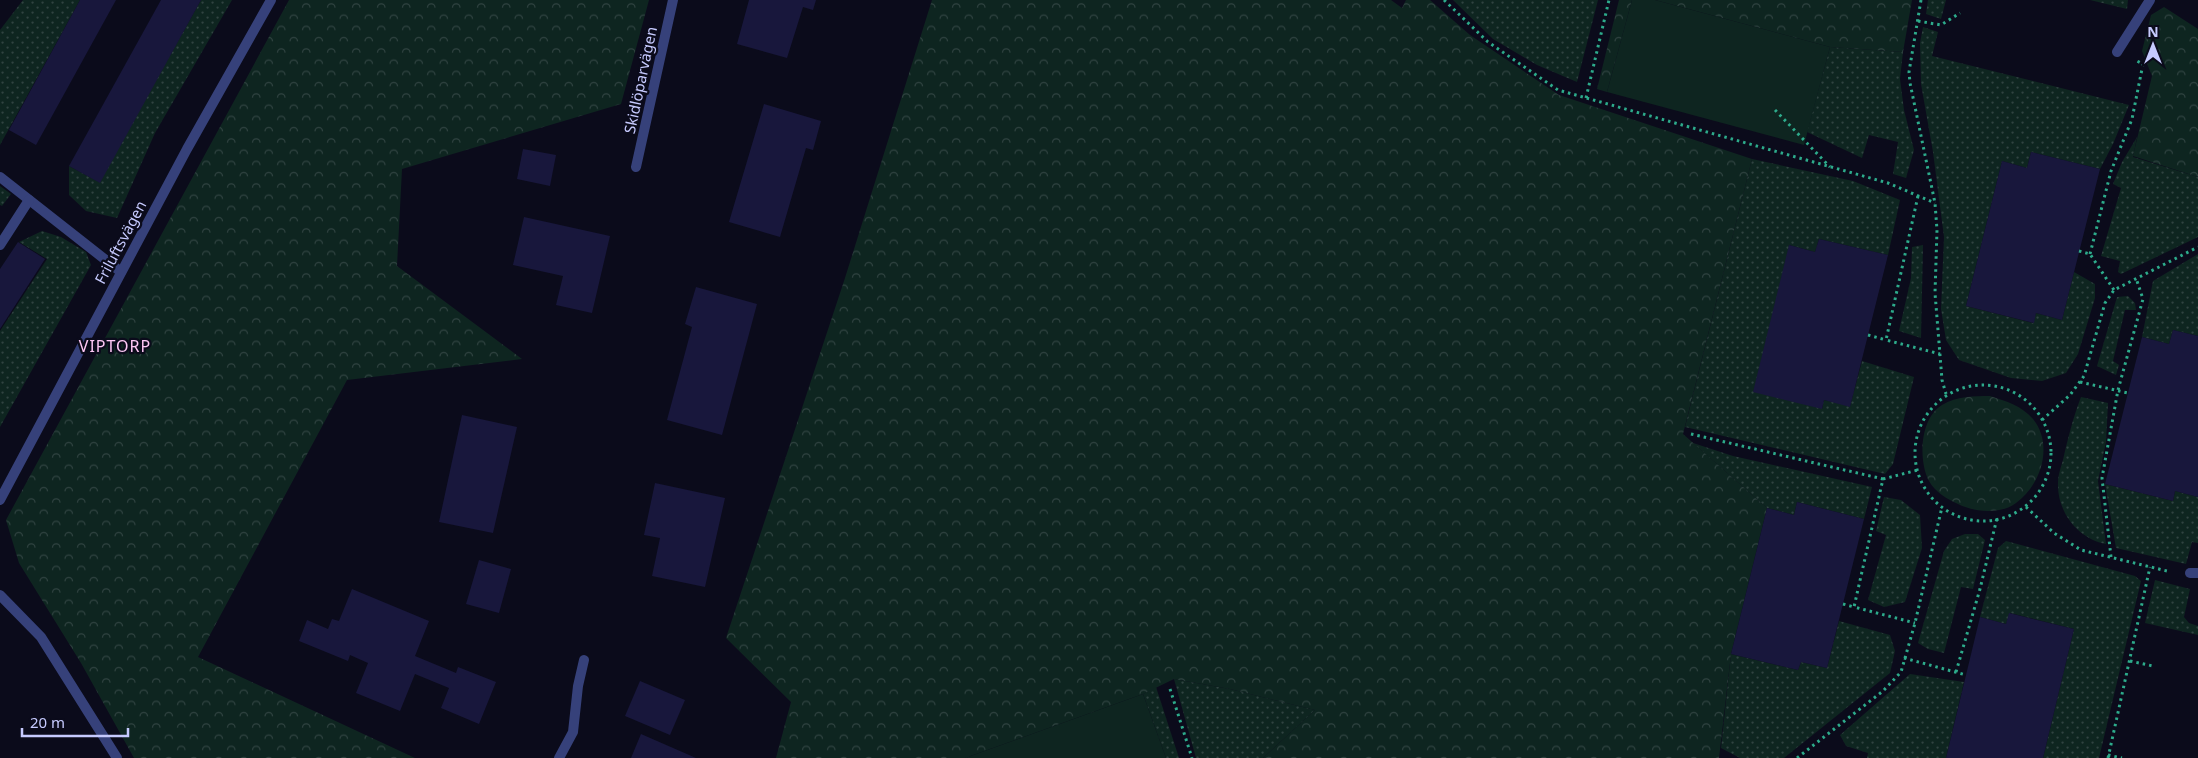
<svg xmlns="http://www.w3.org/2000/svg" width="2198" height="758" font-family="'Noto Sans',sans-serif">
<defs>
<pattern id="grass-dots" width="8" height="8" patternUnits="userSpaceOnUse" patternTransform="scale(1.25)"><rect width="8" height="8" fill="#0e2520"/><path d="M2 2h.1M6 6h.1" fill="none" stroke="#304341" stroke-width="1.8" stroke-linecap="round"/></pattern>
<pattern id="forest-crowns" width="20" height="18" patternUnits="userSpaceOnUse" patternTransform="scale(1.25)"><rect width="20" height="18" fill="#0e2520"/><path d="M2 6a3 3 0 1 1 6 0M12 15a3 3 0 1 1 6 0" fill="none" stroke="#304341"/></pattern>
</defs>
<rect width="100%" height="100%" fill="#0b0b1b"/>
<!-- grass -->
<g fill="url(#grass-dots)">
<polygon points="23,0 80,0 0,145 0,30"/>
<polygon points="201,0 232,0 155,133 117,218 86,211 69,195 69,166 99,182"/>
<polygon points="1453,0 1598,0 1577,82 1537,65 1493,39"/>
<polygon points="1928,0 1946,0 1941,19 1926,14"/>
<polygon points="2090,0 2128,0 2127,9"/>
<polygon points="1923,27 1938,32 1932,56 2129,105 2113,144 2100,169 2031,152 2027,168 2002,161 1966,306 2033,323 2036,313 2062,320 2074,272 2095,284 2095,298 2078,354 2066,373 2042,381 2011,378 1959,360 1946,340 1941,309 1944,237 1933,152 1921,84 1920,43"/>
<polygon points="1830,47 1903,52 1900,79 1904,110 1914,150 1906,178 1893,174 1898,142 1869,135 1862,158 1807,132"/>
<polygon points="2137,137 2133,157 2198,177 2198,237 2121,274 2118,272 2120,261 2101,256 2121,188 2113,184 2122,162"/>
<polygon points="1752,159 1853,181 1900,200 1888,255 1819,239 1815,252 1789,245 1822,409 1824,400 1850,406 1862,361 1914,377 1893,464 1885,474 1685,427"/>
<polygon points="0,186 11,194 2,206 0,205"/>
<polygon points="42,231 61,237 86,252 91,265 0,427 0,331 47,259 19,242"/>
<polygon points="1923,245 1921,338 1899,331 1911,278 1912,247"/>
<polygon points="2198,254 2198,336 2173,330 2169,344 2142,337 2153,281"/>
<polygon points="2128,296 2135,303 2136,310 2125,310 2113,361 2119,365 2116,375 2097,366 2117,297"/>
<path d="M 2081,397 L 2108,403 L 2106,442 L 2098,481 L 2106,544 C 2078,539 2057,512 2058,483 C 2058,475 2061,467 2063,460 C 2068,438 2073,418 2081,397 Z"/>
<polygon points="1693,443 1733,456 1872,487 1864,519 1797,502 1794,515 1767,508"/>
<polygon points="2105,484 2173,501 2175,491 2198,497 2198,543 2192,542 2186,564 2116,548"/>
<polygon points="1884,497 1901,500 1920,515 1922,548 1905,602 1884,607 1868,600 1886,535 1876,531"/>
<polygon points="1965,534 1978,534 1985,540 1973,589 1961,587 1944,653 1928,649 1918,643 1944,551 1952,539"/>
<polygon points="2006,541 2135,576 2141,581 2099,758 2043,758 2074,629 2010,613 2006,624 1980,617 1998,548"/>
<polygon points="2155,580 2190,589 2184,617 2189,623 2198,626 2198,635 2145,623"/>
<polygon points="1839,621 1890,635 1895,651 1890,673 1784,758 1740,758 1721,748 1731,654 1798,670 1801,662 1827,668"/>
<polygon points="1910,674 1964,682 1946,758 1867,758 1868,753 1846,746 1840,735"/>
<polygon points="1174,679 1230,689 1315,710 1263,758 1196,758"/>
<polygon points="1156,687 1179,758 1166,758 1143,694"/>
</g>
<!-- forest -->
<g fill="url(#forest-crowns)">
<polygon points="289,0 649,0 621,104 402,169 397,266 522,359 347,380 198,657 415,758 134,758 81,663 19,563 6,520"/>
<polygon points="932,0 1391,0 1402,8 1406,0 1430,0 1470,35 1559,95 1752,159 1683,434 1767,508 1731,654 1719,758 1263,758 1315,710 1230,689 1174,679 1143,694 965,758 776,758 791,702 726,638 845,278"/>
<polygon points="1619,0 1632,0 1607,92 1597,89"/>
<polygon points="1655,0 1912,0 1903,52 1830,47"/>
<polygon points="2164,7 2198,29 2198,177 2133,156 2152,76 2142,51 2151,15"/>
<path d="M 1990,396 C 2006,401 2022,406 2033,419 C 2054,445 2041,485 2016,503 C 2000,515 1974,512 1958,504 C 1947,499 1935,492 1929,481 C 1918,460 1920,418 1942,405 C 1957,396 1974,396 1990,396 Z"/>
</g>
<!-- garden -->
<g fill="#0e2520">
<polygon points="1632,0 1655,0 1830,47 1804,145 1607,92"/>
<polygon points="1143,694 1166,758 965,758"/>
</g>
<!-- building -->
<g fill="#18173c">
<polygon points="80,0 116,0 36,145 9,130"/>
<polygon points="161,0 201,0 100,183 69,166"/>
<polygon points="749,0 816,0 813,10 803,7 787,58 737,44"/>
<polygon points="764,104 821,121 813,150 806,148 780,237 729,222"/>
<polygon points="523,149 556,155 550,186 517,179"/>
<polygon points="2031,152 2100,169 2062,320 2036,313 2034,323 1966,306 2002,161 2027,168"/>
<polygon points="524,217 610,236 592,313 556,305 563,276 513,265"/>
<polygon points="1819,239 1888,255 1850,407 1824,400 1822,409 1753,392 1789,245 1815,252"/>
<polygon points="18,242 45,259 0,329 0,269"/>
<polygon points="696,287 757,304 722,435 667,420 692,327 685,324"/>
<polygon points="2173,330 2198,336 2198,497 2175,491 2173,501 2105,484 2142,337 2169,344"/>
<polygon points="462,415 517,427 493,533 439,522"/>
<polygon points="655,483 725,498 705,587 652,576 660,538 644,535"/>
<polygon points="1797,502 1864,519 1827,668 1801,662 1798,670 1731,654 1767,508 1794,515"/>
<polygon points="479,560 511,569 499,613 466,604"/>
<polygon points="352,589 429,621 415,656 456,673 458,667 496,682 479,724 441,708 449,688 415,674 400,711 356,693 368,663 350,655 348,661 299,641 307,620 328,629 332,619 339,621"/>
<polygon points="2009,613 2074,629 2043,758 1946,758 1980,617 2006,624"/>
<polygon points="640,681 685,700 670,735 625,716"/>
<polygon points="641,734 696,758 631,758"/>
</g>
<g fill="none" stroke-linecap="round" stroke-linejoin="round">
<!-- path -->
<g stroke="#2dab8b" stroke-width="3" stroke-dasharray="2.5 4" stroke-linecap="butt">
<polyline points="1444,0 1488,42 1558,90 1888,183 1935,203"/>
<polyline points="1921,0 1909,72 1910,83 1935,203 1937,230 1935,293 1942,380 1946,394"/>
<polyline points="1918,21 1941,25 1960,13"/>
<polyline points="1586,98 1609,0"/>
<polyline points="1775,110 1830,167"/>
<polyline points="1918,196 1886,340 1940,354"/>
<polyline points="2079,251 2090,254 2114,290"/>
<polyline points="2090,254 2111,171 2132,119 2143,64 2137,61"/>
<polyline points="1868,335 1886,340"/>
<polyline points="2080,382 2128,393"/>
<circle cx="1983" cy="453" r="68"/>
<polyline points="2042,420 2070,395 2084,376 2105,303 2114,290 2198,247"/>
<polyline points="1691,434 1883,479 1854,607 1915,623"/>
<polyline points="1883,479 1918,470"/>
<polyline points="2026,507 2054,533 2081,550 2167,571"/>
<polyline points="2111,557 2102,478 2118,390 2143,299 2136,278"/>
<polyline points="1843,604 1854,607"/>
<polyline points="1904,658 1966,675"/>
<polyline points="2130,661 2153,666"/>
<polyline points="1956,672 1980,589 1997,518"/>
<polyline points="1170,689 1192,758"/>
<polyline points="2108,755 2122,758"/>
<polyline points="1797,758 1883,691 1901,672 1915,623 1942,507"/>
<polyline points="2108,758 2150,567"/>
</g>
<!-- service -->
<g stroke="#36417a" stroke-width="10">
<polyline points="2117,52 2150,0"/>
<polyline points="0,177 121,272"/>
<polyline points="0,245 29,200"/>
</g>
<!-- minor -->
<g stroke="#36417a" stroke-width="10">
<polyline points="636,167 673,0"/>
<polyline points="0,500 187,149 271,0"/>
<polyline points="2190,573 2198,573"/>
<polyline points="0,595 41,637 117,758"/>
<polyline points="559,758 573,732 578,686 584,660"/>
</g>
</g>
<g text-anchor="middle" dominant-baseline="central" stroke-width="4.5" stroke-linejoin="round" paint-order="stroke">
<!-- street labels -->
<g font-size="15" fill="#c6cafe" stroke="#0b0b1b">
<text transform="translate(640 80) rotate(-78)">Skidlöparvägen</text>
<text transform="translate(120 242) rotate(-62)">Friluftsvägen</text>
</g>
<!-- neighbourhood labels -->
<g font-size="16" letter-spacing="1" fill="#fec8f5" stroke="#0b0b1b">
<text x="115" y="346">VIPTORP</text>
</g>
</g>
<!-- north arrow -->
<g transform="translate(2153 45)" stroke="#0b0b1b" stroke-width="4" paint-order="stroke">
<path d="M0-4L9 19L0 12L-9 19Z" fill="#c6cafe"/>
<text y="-8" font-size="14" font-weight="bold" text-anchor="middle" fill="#c6cafe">N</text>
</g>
<!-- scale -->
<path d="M22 728v8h106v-8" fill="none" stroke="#c6cafe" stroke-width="2.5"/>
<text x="30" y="728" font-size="15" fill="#c6cafe" stroke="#0b0b1b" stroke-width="4" paint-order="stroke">20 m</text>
</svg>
